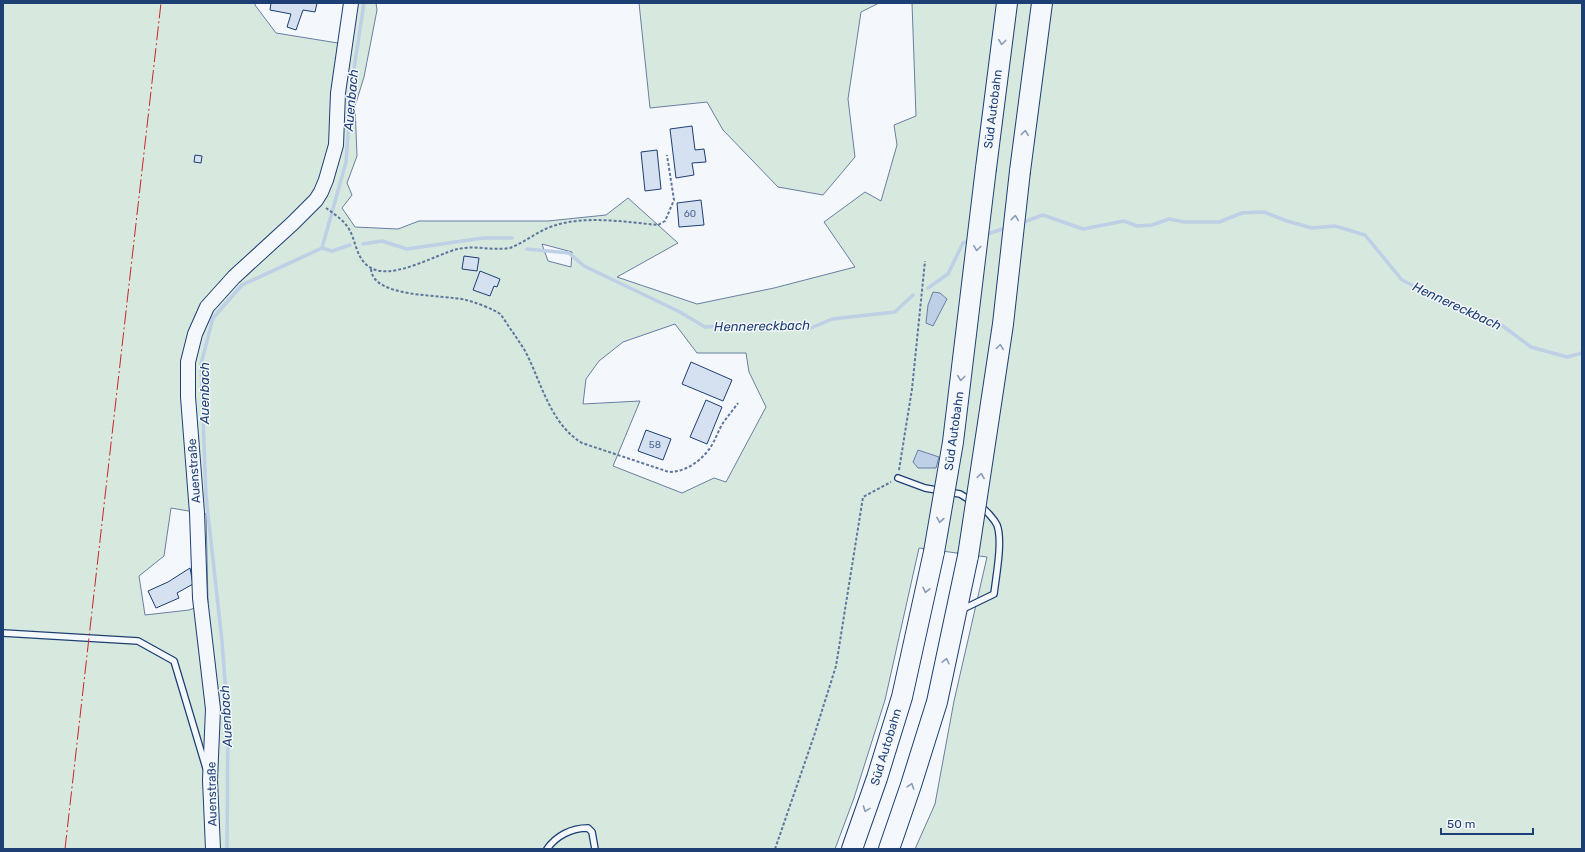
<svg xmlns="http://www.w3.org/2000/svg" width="1585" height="852" font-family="Rubik,sans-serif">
<rect width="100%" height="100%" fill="#f4f7fb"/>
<!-- green -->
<g fill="#d7e8df" stroke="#687fa3" fill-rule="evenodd">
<path d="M 3,3 L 255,3 L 255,5 L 276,33 L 350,45 L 357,3 L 376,3 L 377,10 L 364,77 L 355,106 L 357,156 L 347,183 L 352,195 L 342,208 L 355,227 L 398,229 L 419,221 L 548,221 L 606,215 L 628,198 L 678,243 L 617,277 L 697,304 L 774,288 L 855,267 L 824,222 L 865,192 L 881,201 L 897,145 L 894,125 L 916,116 L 912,3 L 1582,3 L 1582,849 L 915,849 L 935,804 L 954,701 L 987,557 L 919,548 L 885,700 L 854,798 L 835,849 L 3,849 ZM 542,244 L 572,252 L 571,267 L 548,261 ZM 675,324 L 697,353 L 746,353 L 749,372 L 766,407 L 726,482 L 714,478 L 682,493 L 613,466 L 640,401 L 583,404 L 586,379 L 599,361 L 623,342 ZM 171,508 L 206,514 L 208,603 L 189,610 L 145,615 L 139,576 L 164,556 Z"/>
<polygon points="639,3 879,3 861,12 848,99 855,157 823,195 778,187 723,130 707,102 650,108"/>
</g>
<!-- water -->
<g fill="#bed0e5" stroke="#687fa3">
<polygon points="933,292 940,293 947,299 933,326 926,323 928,305"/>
<polygon points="918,450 939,457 936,468 918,468 913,462"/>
</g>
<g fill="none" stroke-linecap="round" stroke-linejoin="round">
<!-- stream -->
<g stroke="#bed0e5" stroke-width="3.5">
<polyline points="1021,223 1043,215 1083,229 1124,221 1137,226 1152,225 1169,219 1184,222 1219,222 1242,213 1264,212 1287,221 1312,228 1335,226 1365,235 1402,280 1455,307 1500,324 1531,347 1567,357 1582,353"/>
<polyline points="985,235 1008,227"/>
<polyline points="363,244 382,241 407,249 483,238 512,238"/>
<polyline points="322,248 332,251 350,245"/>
<polyline points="527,249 569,253 584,266 678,311 705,327 734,325 811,328 832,319 895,312 913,295"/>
<polyline points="928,288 948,274 963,243 972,240"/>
<polyline points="227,849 228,720 222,641 206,496 201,364 213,318 242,285 322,248 346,162 352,82 364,3"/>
</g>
</g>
<!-- building -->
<g fill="#d5e0f0" stroke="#1d3f73">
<polygon points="271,3 317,3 315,12 303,10 296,30 287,27 291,14 270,10"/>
<polygon points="692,126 695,150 704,149 706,162 692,163 694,175 676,178 670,129"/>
<polygon points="657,150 661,189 645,191 641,152"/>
<polygon points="195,155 202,156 201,163 194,162"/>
<polygon points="701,200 704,225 679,227 677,203"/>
<polygon points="464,256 479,258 477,271 462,269"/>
<polygon points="480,271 500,279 497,287 494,286 490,296 473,290"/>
<polygon points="691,362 732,380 723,401 682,384"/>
<polygon points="706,400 722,407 707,444 690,437"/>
<polygon points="646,430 671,439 663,460 638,451"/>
<polygon points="190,568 193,584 177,593 179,598 156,608 148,591 168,582"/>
</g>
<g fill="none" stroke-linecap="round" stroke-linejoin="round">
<!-- service casing -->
<g stroke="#1d3f73" stroke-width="8">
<g id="service">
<polyline points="898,478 925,488 960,494 973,502"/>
<path d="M 961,610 L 994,594 C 996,576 1003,541 997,525 C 994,519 986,510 980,506"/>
<polyline points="3,633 138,641 174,661 206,768"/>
<path d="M 547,849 C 556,836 571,828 588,828 L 592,832 L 595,849"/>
</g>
</g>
<!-- tertiary casing -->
<g stroke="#1d3f73" stroke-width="16">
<polyline id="tertiary" points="213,849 210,780 213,709 200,598 197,513 188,397 188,362 195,334 207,307 234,277 293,223 316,200 321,192 326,180 336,145 338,93 351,3"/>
</g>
<!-- motorway casing -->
<g stroke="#1d3f73" stroke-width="22">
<g id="motorway">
<polyline points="986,168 1007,3"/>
<polyline points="1020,171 1042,3"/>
<polyline points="852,849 877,778 902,697 934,552"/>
<polyline points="889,849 911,785 937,702 968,556"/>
</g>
</g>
<!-- path -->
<g stroke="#5e769c" stroke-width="2" stroke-dasharray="3 2" stroke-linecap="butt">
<path d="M 326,208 C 334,214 344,220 349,229 C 356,241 356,257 368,266 C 389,283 436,254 458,249 C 475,245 492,251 510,248 C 525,242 538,231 553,226 C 585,215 625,222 658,225 L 665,221 L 674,200 L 667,155"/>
<path d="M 371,269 C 373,299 444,294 466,300 C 472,301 496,310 500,314 C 504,318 508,326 512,331 C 516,337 520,343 524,349 C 541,380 549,423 582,443 L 669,472 C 685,472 700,462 710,448 C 715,441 718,431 723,423 C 728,416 733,410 738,403"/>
<polyline points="899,470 912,389 925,261"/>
<polyline points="775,849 814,736 836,666 863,497 891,482"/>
</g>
<!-- service -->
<use href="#service" stroke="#f4f7fb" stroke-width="5.5"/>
<!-- tertiary -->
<use href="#tertiary" stroke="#f4f7fb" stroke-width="14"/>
<!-- motorway -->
<use href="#motorway" stroke="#f4f7fb" stroke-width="20"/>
<!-- motorway-bridge casing -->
<g stroke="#1d3f73" stroke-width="22" stroke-linecap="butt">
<g id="motorway-bridge">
<polyline points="934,552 953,442 986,168"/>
<polyline points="968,556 1003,324 1020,171"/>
</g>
</g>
<!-- motorway-bridge -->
<use href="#motorway-bridge" stroke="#f4f7fb" stroke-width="20"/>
<!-- power -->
<polyline stroke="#c62828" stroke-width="1" stroke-dasharray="14 3 2 3" stroke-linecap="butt" points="65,849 161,3"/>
</g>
<!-- one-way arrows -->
<defs><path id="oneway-chevron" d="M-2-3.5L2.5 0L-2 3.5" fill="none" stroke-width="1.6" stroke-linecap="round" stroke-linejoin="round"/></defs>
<g stroke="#889bb7">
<use href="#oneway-chevron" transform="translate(1002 42) rotate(97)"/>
<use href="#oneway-chevron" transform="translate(1025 133) rotate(-83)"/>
<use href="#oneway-chevron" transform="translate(1015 218) rotate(-84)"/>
<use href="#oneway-chevron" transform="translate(977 248) rotate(97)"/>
<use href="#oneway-chevron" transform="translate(1000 347) rotate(-82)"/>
<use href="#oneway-chevron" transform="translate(961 378) rotate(97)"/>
<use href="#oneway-chevron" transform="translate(981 476) rotate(-81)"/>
<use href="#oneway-chevron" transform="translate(940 520) rotate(100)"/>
<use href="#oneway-chevron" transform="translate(926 590) rotate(103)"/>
<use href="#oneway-chevron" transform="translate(946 661) rotate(-77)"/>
<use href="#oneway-chevron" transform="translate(911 786) rotate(-72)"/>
<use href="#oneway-chevron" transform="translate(866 809) rotate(110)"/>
</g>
<g text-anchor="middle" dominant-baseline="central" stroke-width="3" stroke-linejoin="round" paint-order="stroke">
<!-- number labels -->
<g font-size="10" fill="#4b6792">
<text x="690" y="214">60</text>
<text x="655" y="445">58</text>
</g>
<!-- street labels -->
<g font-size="12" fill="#1d3f73" stroke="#f4f7fb">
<text transform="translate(993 109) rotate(-83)">Süd Autobahn</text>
<text transform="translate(954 431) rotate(-82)">Süd Autobahn</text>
<text transform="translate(194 471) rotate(-94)">Auenstraße</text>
<text transform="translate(886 747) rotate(-73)">Süd Autobahn</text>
<text transform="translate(212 794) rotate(-91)">Auenstraße</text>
</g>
<!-- water labels -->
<g font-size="13" font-style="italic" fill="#1d3f73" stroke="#f4f7fb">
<text transform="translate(351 100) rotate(-85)">Auenbach</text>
<text transform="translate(1457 306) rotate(25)">Hennereckbach</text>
<text transform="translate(762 326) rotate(-1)">Hennereckbach</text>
<text transform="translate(204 393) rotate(-90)">Auenbach</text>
<text transform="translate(226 716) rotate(-93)">Auenbach</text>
</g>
</g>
<!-- border -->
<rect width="1585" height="852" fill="none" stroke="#1d3f73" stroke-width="8"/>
<!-- scale -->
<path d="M1441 828v6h92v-6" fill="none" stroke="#1d3f73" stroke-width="2"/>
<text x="1447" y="828" font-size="12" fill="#1d3f73" stroke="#f4f7fb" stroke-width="3" paint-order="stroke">50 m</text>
</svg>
